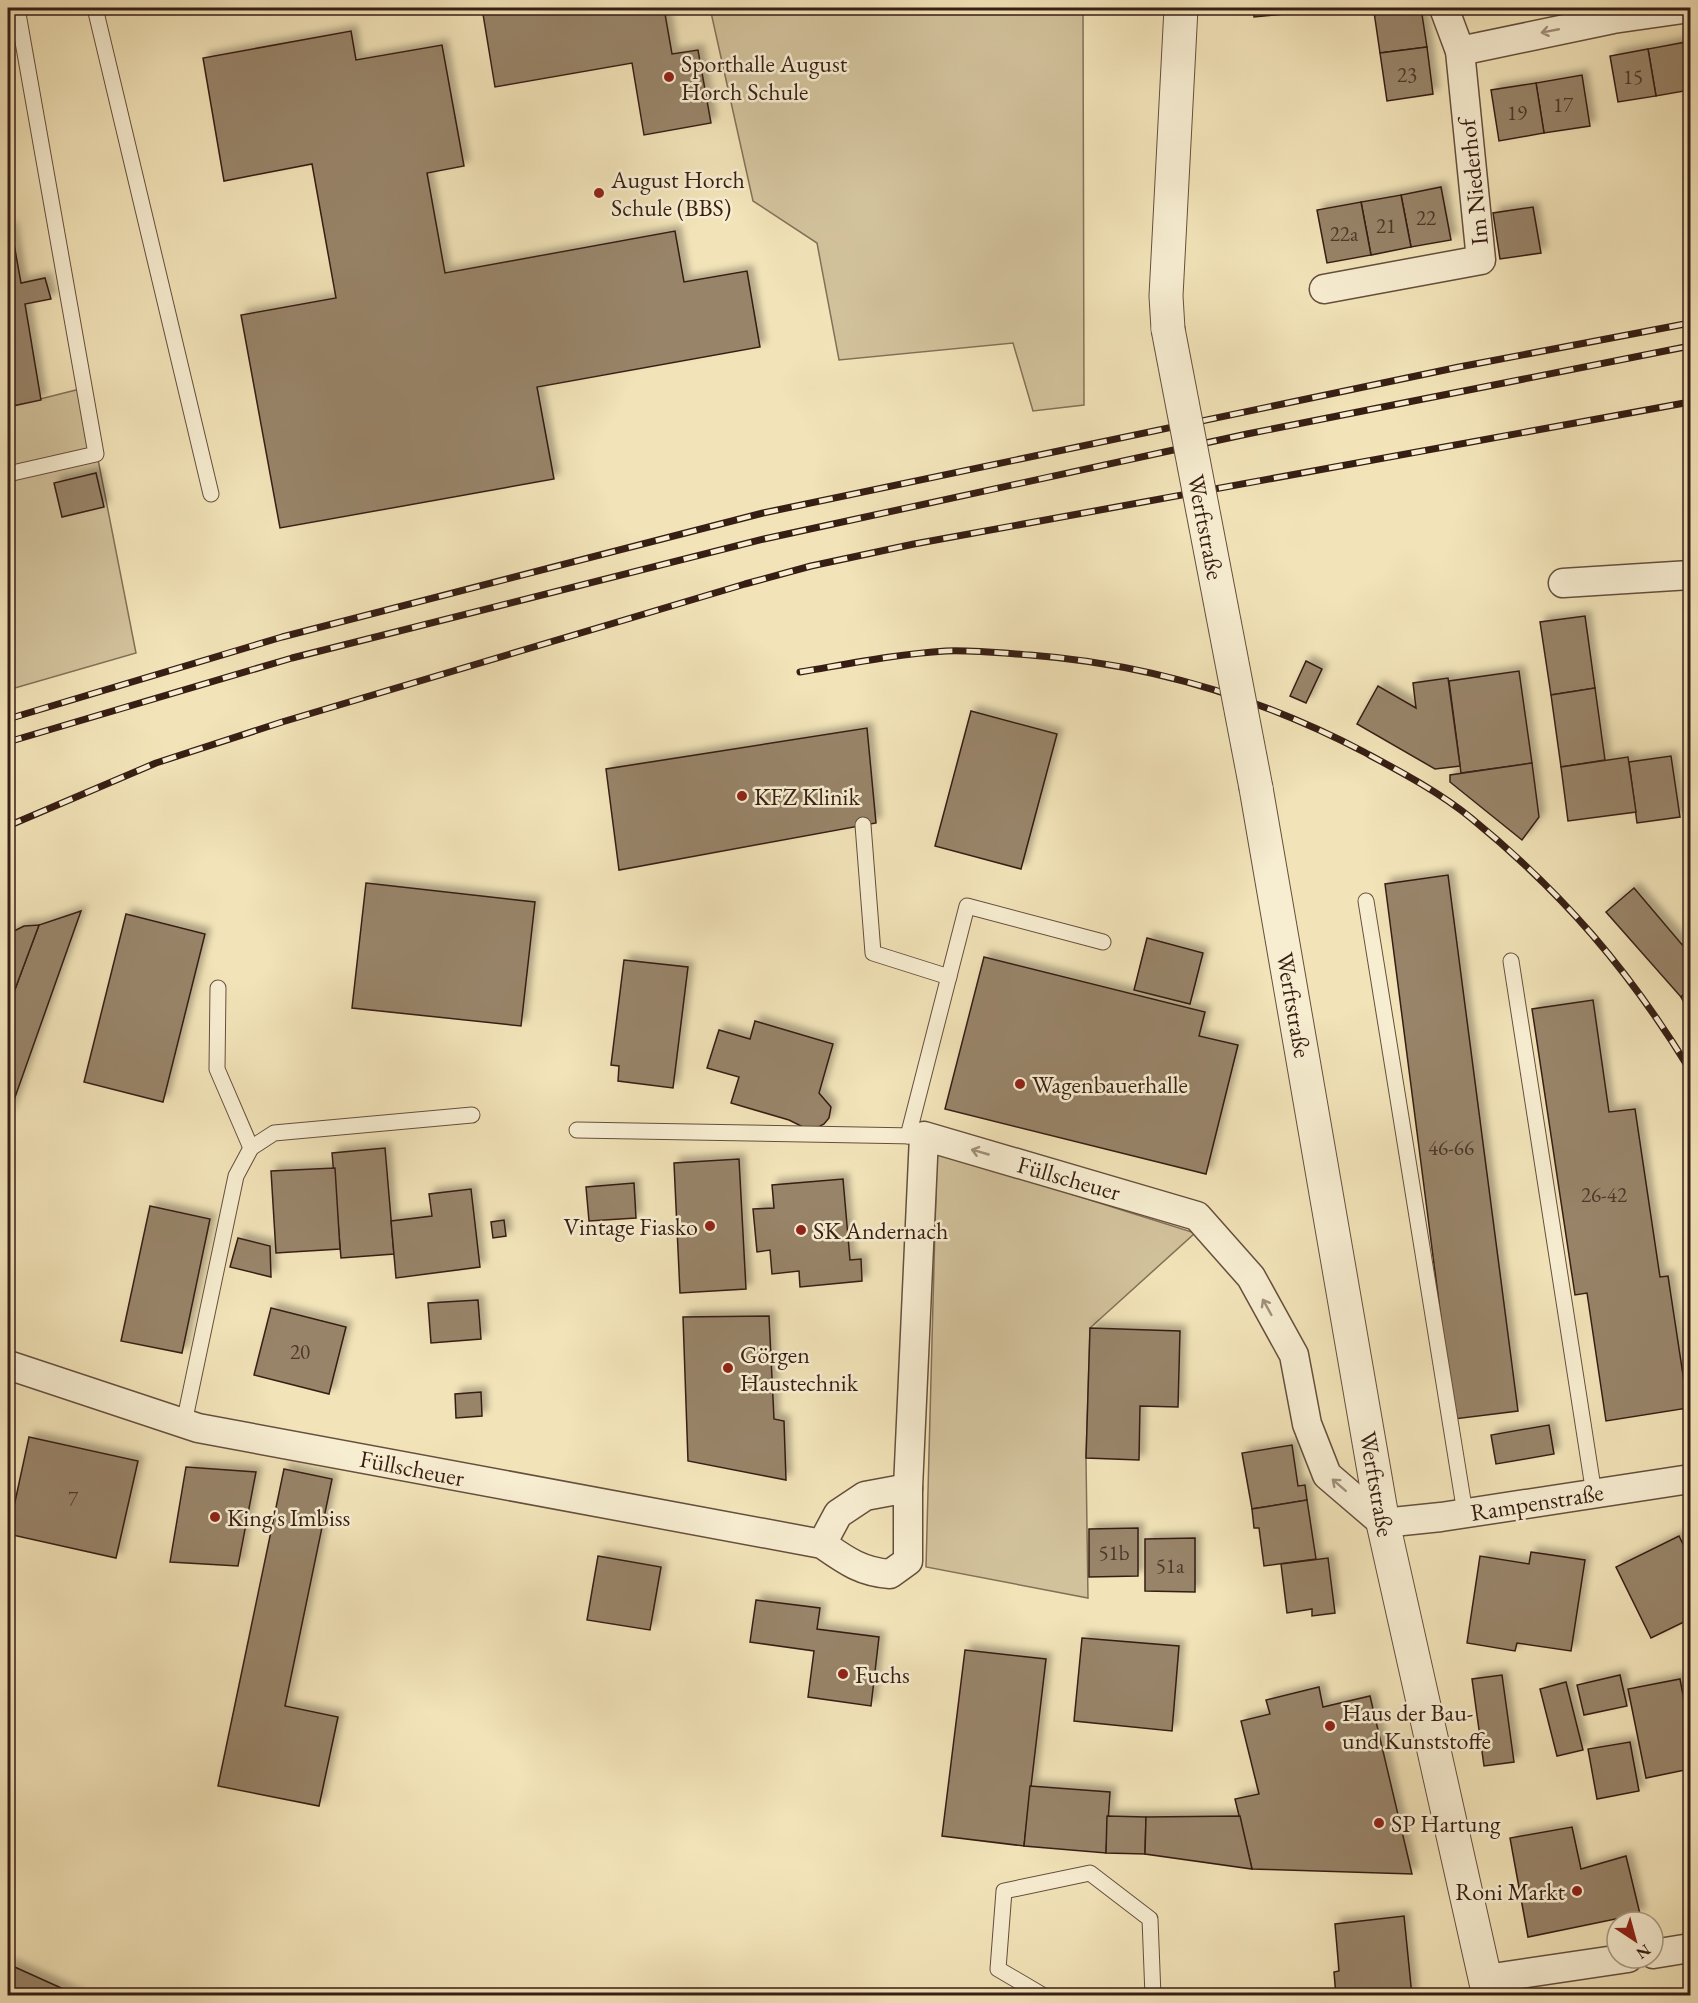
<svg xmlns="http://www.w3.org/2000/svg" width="1698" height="2003" font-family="'EB Garamond',serif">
<defs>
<filter id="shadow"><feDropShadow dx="5.5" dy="-5.5" stdDeviation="3" flood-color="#0004"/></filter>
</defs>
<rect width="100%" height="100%" fill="#f2e3b8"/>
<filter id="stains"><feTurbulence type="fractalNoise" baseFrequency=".00333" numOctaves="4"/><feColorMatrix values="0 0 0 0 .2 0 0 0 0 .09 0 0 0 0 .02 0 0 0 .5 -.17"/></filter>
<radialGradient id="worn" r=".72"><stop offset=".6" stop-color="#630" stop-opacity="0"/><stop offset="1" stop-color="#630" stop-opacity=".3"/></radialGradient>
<!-- green -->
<g fill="#d2c29c" stroke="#847058" stroke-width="1.5">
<polygon points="710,8 1083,8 1084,405 1033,411 1013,343 839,360 817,243 753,201"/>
<polygon points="84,388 136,653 8,690 8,407"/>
<polygon points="937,1152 1195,1233 1090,1328 1086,1458 1088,1598 926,1567"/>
</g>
<!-- building -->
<g fill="#988469" stroke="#371e14" stroke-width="1.5" filter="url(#shadow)">
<polygon points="482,8 664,8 672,54 698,50 711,123 644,135 632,63 495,87"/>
<polygon points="1254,8 1294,8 1294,13 1254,17"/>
<polygon points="1407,8 1421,8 1427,47 1380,53 1374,12"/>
<polygon points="351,31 356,60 442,45 464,166 427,173 445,273 675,231 684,282 747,271 760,347 537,387 554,479 280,528 241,315 336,298 312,164 224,181 203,58"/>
<polygon points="1686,42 1690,90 1656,96 1648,49"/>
<polygon points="1427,47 1433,94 1387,101 1380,53"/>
<polygon points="1648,49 1656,96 1618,102 1610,56"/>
<polygon points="1582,75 1590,126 1544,133 1536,83"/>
<polygon points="1536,83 1544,133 1499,141 1491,90"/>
<polygon points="1441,187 1451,240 1411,247 1401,195"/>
<polygon points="1401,195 1411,247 1371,255 1361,202"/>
<polygon points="1361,202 1371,255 1327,263 1317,210"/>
<polygon points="1533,207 1541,253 1500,259 1493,213"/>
<polygon points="11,227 21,283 45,278 51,299 25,304 41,400 8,407 8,228"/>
<polygon points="96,473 104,507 62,517 54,483"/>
<polygon points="1585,616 1595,688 1551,695 1540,622"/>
<polygon points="1306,661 1322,669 1306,703 1290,696"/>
<polygon points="1519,671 1532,763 1461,773 1449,681"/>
<polygon points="1448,678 1460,766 1435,769 1357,724 1378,686 1416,708 1413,683"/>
<polygon points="1595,688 1605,760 1561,767 1551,695"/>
<polygon points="971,711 1057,734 1021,869 935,846"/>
<polygon points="867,728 876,823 619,870 606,769"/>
<polygon points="1671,756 1680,817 1637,823 1629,762"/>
<polygon points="1628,757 1636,812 1568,821 1561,767"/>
<polygon points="1532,763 1539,817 1522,840 1450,782 1450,775"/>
<polygon points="1448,875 1518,1411 1454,1419 1385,884"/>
<polygon points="366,883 535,902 521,1026 352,1008"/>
<polygon points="1634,888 1690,954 1690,989 1681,997 1606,912"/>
<polygon points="81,911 8,1117 8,1008 39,925"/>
<polygon points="126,914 205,934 163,1102 84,1082"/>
<polygon points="39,925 8,1008 8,934 24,926"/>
<polygon points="1147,938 1203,953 1190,1004 1134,990"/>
<polygon points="984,957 1205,1012 1199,1036 1238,1045 1206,1174 945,1109"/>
<polygon points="624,960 688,967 673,1088 618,1081 619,1066 611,1065"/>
<polygon points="1690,989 1690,1014 1681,997"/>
<polygon points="1593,1000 1609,1112 1635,1109 1660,1277 1668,1276 1688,1408 1606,1421 1587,1293 1575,1295 1532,1009"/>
<polygon points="755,1021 833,1044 819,1093 831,1107 829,1118 824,1124 811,1131 789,1120 731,1103 739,1077 707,1068 719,1030 750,1039"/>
<polygon points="385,1148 394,1254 341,1258 332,1153"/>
<polygon points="739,1159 746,1289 680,1293 674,1163"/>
<polygon points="335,1168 340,1249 276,1253 271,1171"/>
<polygon points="843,1179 850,1260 861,1259 862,1281 800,1287 799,1271 772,1274 770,1250 757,1252 753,1209 774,1208 772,1185"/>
<polygon points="634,1183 636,1218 589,1221 586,1187"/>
<polygon points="471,1189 480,1267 396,1278 391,1221 432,1216 429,1194"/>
<polygon points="150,1206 210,1219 182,1353 121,1341"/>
<polygon points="504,1220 506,1236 493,1238 491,1222"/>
<polygon points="238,1238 270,1246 271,1277 230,1267"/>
<polygon points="478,1300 481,1339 431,1343 428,1303"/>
<polygon points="271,1308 346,1327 329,1394 254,1375"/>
<polygon points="769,1316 774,1419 784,1421 786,1480 688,1461 683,1317"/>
<polygon points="1090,1328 1180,1331 1178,1407 1140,1406 1139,1460 1086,1458"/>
<polygon points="481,1392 482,1416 456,1418 455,1394"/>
<polygon points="1549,1425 1554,1454 1496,1464 1491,1435"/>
<polygon points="29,1437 138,1461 116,1558 8,1534"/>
<polygon points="1292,1445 1298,1486 1305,1485 1307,1500 1252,1509 1242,1453"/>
<polygon points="186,1467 256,1472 238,1566 170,1562"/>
<polygon points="284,1469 332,1479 285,1706 338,1717 319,1806 218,1786"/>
<polygon points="1307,1500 1316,1559 1264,1566 1259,1528 1254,1528 1252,1509"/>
<polygon points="1138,1528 1138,1576 1089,1577 1089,1529"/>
<polygon points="1679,1536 1688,1554 1690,1553 1690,1619 1651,1638 1616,1567"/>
<polygon points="1195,1538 1195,1592 1145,1591 1145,1539"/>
<polygon points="1531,1552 1585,1560 1571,1651 1517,1643 1515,1651 1467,1643 1480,1556 1529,1564"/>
<polygon points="598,1556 661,1567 650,1630 587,1620"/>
<polygon points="1328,1558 1335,1613 1312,1616 1312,1609 1287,1613 1281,1564"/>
<polygon points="756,1600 820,1608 817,1629 879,1637 871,1706 808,1697 814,1651 750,1642"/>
<polygon points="1082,1638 1179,1646 1172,1731 1074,1721"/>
<polygon points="965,1650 1046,1659 1024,1846 942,1836"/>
<polygon points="1502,1675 1514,1762 1484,1766 1472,1679"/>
<polygon points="1620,1675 1627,1706 1584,1715 1577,1685"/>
<polygon points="1680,1679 1690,1732 1690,1769 1646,1778 1628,1689"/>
<polygon points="1566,1682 1583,1750 1557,1756 1540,1689"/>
<polygon points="1319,1687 1323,1707 1370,1696 1412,1874 1252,1869 1235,1799 1259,1794 1241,1721 1270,1714 1266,1700"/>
<polygon points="1630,1742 1639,1791 1597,1799 1588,1749"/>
<polygon points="1030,1786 1110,1792 1106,1853 1024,1846"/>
<polygon points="1107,1816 1146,1817 1145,1854 1106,1853"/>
<polygon points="1240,1816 1252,1869 1145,1854 1146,1817"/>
<polygon points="1572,1827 1581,1869 1626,1856 1640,1914 1528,1937 1510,1838"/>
<polygon points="1404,1916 1412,1996 1336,1996 1334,1972 1339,1971 1335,1924"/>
<polygon points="8,1964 79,1996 8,1996"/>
</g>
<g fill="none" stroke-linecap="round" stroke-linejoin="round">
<!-- service casing -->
<g stroke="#664f3d" stroke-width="17">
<g id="service">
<polyline points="95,8 211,494"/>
<polyline points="8,474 96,454 17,8"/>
<polyline points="863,825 873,953 949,977"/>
<polyline points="1366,901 1465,1513"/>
<polyline points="1511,961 1594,1494"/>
<polyline points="218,988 217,1069 251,1148"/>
<polyline points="577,1130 915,1136"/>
<polyline points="908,1136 967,906 1103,942"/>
<polyline points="184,1423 236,1176 251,1148 274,1133 472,1115"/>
<polyline points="1044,1996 998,1969 1004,1891 1090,1873 1150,1919 1153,1996"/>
</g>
</g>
<!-- minor casing -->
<g stroke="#664f3d" stroke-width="31">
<g id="minor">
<polyline points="1460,51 1613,19 1690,8"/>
<polyline points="1324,289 1481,260 1460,51 1444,8"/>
<polyline points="1563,583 1690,575"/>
<path d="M 8,1365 L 198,1428 L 822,1544 C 845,1560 861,1572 890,1574 L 908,1561 L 908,1488 L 865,1496 L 838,1514 L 822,1544"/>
<polyline points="908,1488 924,1136 1197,1216 1251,1277 1294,1355 1307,1424 1327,1475 1383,1523 1441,1517 1690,1479"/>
<polyline points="1653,1954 1690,1948"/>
<polyline points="1486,1979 1628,1958"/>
</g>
</g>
<!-- tertiary casing -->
<g stroke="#664f3d" stroke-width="35">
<g id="tertiary">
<polyline points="1168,329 1166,296 1181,8"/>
<polyline points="1256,788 1383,1523 1489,1996"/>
</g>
</g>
<!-- service -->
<use href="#service" stroke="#f7edd1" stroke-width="15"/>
<!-- minor -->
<use href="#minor" stroke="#f7edd1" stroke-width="28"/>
<!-- tertiary -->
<use href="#tertiary" stroke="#f7edd1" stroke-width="33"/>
<!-- rail casing -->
<g stroke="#371e14" stroke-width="7">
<g id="rail">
<path d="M 800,672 C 848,664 897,654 946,651 C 973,650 1002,653 1030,655 C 1149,664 1259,697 1364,752 C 1401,772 1439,792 1471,818 C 1563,893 1629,970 1690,1070"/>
<polyline points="8,719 282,637 763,513 1459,367 1690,323"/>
<polyline points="8,742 292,658 764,539 1247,434 1690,346"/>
<polyline points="8,826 156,763 282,722 745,584 811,566 914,544 1690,402"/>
</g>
</g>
<!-- rail -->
<use href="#rail" stroke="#f7edd1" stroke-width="4.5" stroke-dasharray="14" stroke-linecap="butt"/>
<!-- tertiary-bridge casing -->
<g stroke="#664f3d" stroke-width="35" stroke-linecap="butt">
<polyline id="tertiary-bridge" points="1168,329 1256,788"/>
</g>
<!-- tertiary-bridge -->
<use href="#tertiary-bridge" stroke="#f7edd1" stroke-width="33"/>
</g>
<!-- one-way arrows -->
<defs><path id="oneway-shaft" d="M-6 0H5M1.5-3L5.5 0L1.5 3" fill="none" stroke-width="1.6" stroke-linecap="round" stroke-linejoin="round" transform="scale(1.5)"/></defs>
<g stroke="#a1907c">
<use href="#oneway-shaft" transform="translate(1550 31) rotate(169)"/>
<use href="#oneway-shaft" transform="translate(980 1152) rotate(-164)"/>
<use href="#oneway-shaft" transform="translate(1267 1307) rotate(-119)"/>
<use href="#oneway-shaft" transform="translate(1339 1485) rotate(-139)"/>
</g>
<!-- markers -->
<g fill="#8f2418" stroke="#f7edd1" stroke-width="2">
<circle cx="669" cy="77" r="6"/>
<circle cx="599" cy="193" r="6"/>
<circle cx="742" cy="796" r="6"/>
<circle cx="1020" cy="1084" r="6"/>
<circle cx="710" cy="1226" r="6"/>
<circle cx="801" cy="1230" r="6"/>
<circle cx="728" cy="1368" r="6"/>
<circle cx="215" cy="1517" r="6"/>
<circle cx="843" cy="1674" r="6"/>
<circle cx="1330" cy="1726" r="6"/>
<circle cx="1379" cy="1823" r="6"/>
<circle cx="1577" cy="1891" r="6"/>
</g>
<g text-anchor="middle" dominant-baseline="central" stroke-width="5" stroke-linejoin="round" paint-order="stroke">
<!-- number labels -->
<g font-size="21" fill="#4f3829">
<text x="1407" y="74">23</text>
<text x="1633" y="76">15</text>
<text x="1563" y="104">17</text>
<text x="1517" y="112">19</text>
<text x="1426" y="217">22</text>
<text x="1386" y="225">21</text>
<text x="1344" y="233">22a</text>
<text x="1451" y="1147">46-66</text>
<text x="1604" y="1194">26-42</text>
<text x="300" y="1351">20</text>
<text x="73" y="1498">7</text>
<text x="1114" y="1552">51b</text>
<text x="1170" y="1565">51a</text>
</g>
<!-- poi labels -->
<g font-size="24" fill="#371e14" stroke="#f7edd1" text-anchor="start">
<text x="681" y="63">Sporthalle August<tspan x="681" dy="28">Horch Schule</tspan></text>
<text x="611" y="179">August Horch<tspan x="611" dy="28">Schule (BBS)</tspan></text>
<text x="754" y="796">KFZ Klinik</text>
<text x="1032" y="1084">Wagenbauerhalle</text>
<text x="698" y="1226" text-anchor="end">Vintage Fiasko</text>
<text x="813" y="1230">SK Andernach</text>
<text x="740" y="1354">Görgen<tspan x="740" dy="28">Haustechnik</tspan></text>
<text x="227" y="1517">King's Imbiss</text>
<text x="855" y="1674">Fuchs</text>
<text x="1342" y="1712">Haus der Bau-<tspan x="1342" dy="28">und Kunststoffe</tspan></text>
<text x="1391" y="1823">SP Hartung</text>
<text x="1565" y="1891" text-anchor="end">Roni Markt</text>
</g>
<!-- street labels -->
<g font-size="24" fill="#371e14" stroke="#f7edd1">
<text transform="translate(1473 182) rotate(-96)">Im Niederhof</text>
<text transform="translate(1206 527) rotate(79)">Werftstraße</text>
<text transform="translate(1294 1005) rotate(80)">Werftstraße</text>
<text transform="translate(1069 1178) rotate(16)">Füllscheuer</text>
<text transform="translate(412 1468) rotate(11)">Füllscheuer</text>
<text transform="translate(1377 1484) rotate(80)">Werftstraße</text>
<text transform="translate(1537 1502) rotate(-9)">Rampenstraße</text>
</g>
</g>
<!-- margin -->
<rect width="1698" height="2003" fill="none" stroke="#f2e3b8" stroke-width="30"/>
<rect x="9" y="9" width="1680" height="1985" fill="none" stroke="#371e14" stroke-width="3"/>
<rect x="15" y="15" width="1668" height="1973" fill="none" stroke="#371e14" stroke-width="1.5"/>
<!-- north arrow -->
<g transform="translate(1635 1940) rotate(144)"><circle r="28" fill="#f7edd1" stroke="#aa9a85" stroke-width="1.5"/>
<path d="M0-4.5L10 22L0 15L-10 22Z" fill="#8f2418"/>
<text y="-9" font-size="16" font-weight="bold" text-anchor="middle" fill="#371e14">N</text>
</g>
<rect width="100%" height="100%" filter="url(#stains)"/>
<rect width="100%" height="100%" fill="url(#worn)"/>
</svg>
